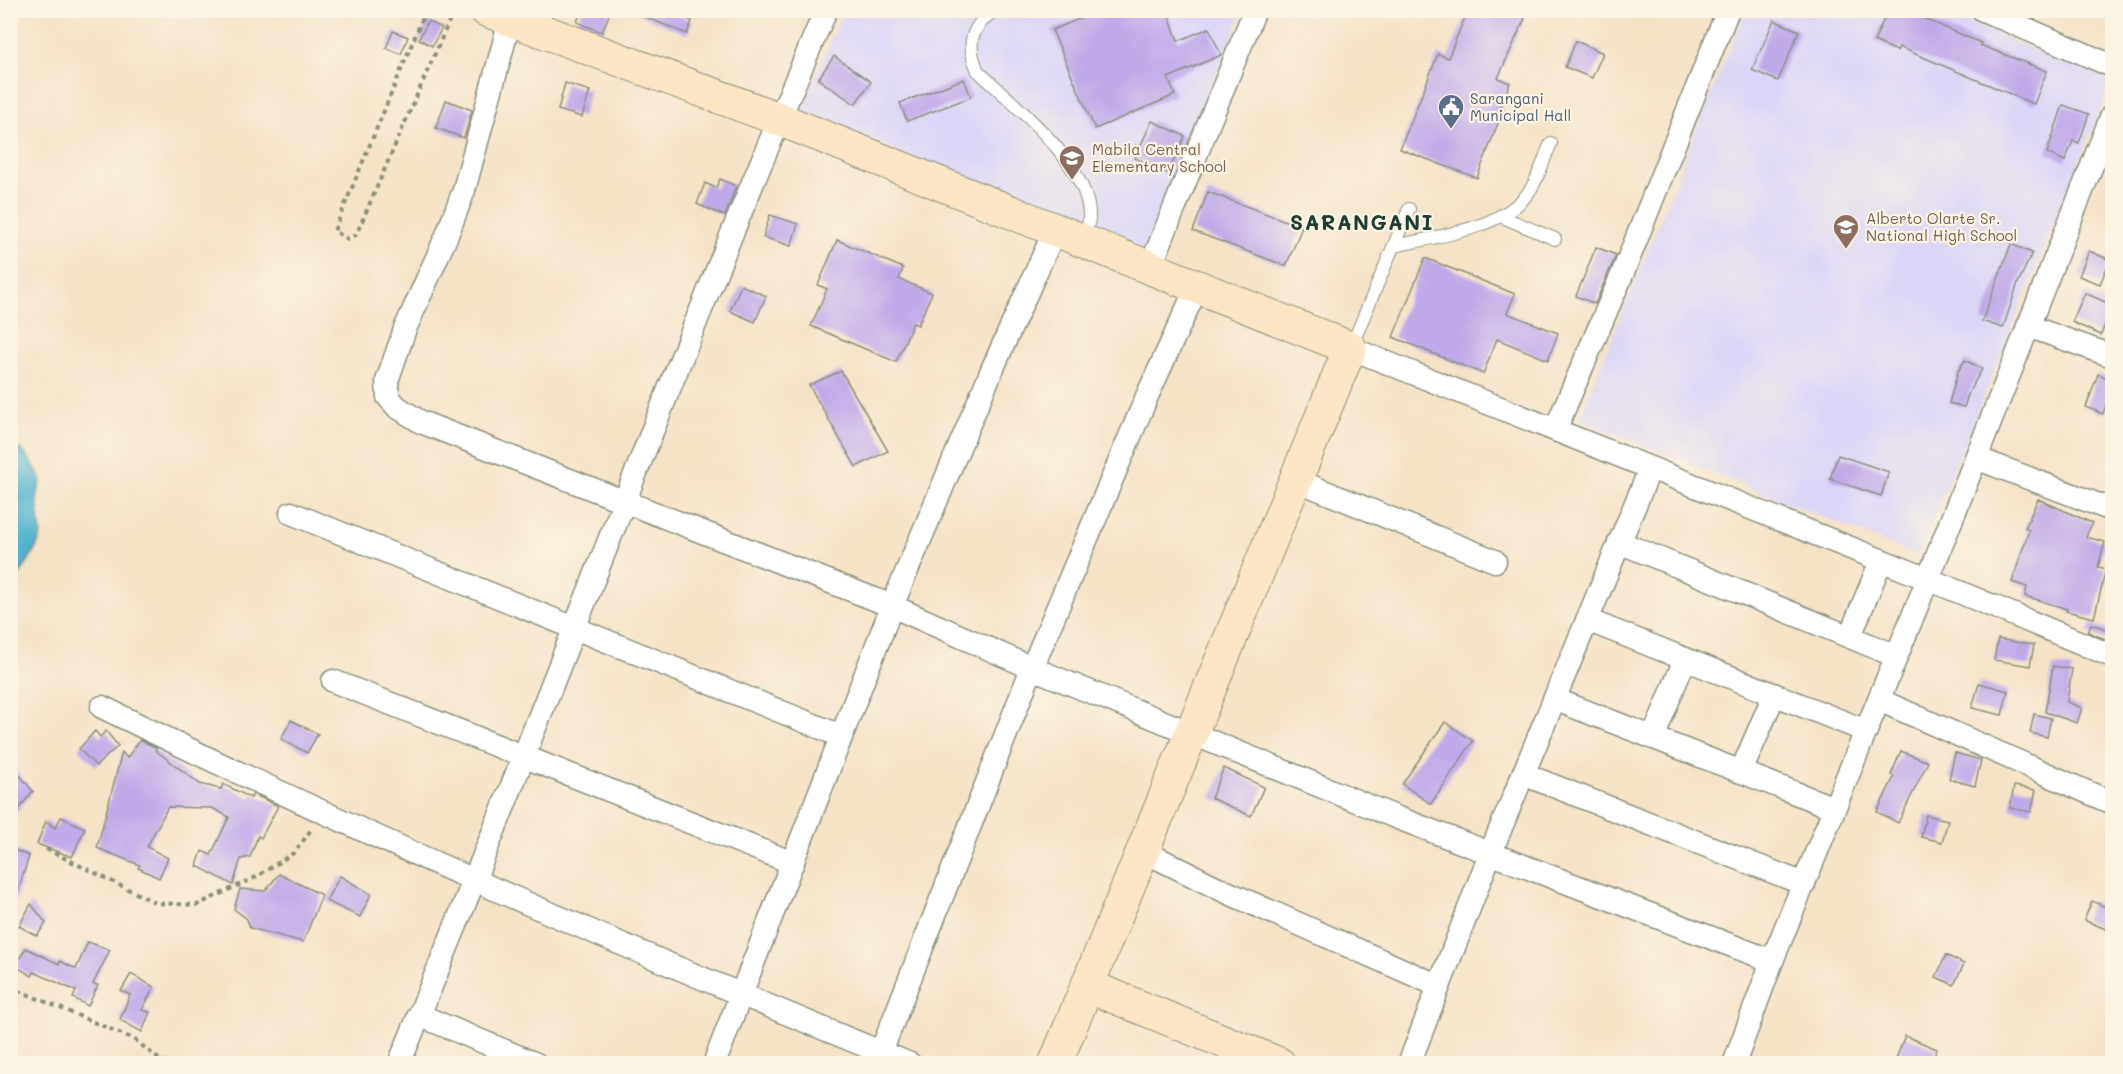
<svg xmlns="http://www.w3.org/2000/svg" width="2123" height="1074" font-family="Mali,sans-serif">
<rect width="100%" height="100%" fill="#fcf5e5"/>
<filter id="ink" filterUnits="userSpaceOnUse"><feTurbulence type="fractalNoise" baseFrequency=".0167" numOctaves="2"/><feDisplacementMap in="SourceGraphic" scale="12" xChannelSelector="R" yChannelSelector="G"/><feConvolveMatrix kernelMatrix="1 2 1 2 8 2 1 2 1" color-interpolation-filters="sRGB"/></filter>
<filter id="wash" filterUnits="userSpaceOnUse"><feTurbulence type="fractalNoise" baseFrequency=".008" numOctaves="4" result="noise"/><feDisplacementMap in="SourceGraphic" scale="24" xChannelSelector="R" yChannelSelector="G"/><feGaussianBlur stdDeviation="1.35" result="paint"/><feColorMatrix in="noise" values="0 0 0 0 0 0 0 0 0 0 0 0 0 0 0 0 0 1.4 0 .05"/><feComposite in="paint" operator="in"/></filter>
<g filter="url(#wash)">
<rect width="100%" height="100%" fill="#f5e3c8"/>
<!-- built -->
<g fill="#dcd6f6">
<polygon points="844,11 1243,11 1143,252 800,111"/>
<polygon points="1745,11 1939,11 2112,81 1919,556 1579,419"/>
</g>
<!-- water -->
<polygon fill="#50b3cf" stroke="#387882" stroke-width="1.5" points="11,449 21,449 33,464 41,479 37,498 41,535 36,548 19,576 15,602 11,613"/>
<g id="blocks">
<!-- building -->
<g fill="#bfa9ea">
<polygon points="582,10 611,10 602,32 577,22"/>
<polygon points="628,10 665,10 692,21 687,34"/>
<polygon points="1101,10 1167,10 1178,41 1209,28 1221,55 1168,78 1175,95 1095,129 1052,30"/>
<polygon points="1468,10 1509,10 1525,18 1498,78 1510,83 1500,109 1503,110 1477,178 1400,149 1438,54 1448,58"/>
<polygon points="1888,10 1904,10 1981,43 1980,45 2047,71 2034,104 1899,47 1897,51 1874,41"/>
<polygon points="1774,20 1799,31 1778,81 1752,70"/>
<polygon points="428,21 442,28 432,46 419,39"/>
<polygon points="393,31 408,37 401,54 386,48"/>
<polygon points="1576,41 1603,53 1592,78 1565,67"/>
<polygon points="834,56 871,82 855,104 818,79"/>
<polygon points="964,79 971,97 907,121 900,103"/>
<polygon points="565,83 590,91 582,117 558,110"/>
<polygon points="446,100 472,110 464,138 436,128"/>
<polygon points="2063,105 2089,114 2079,143 2073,141 2065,161 2047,153"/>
<polygon points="1152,121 1185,136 1168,173 1135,158"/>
<polygon points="720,179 736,186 725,216 697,204 705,183 716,188"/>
<polygon points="1208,192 1302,227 1286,266 1193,231"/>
<polygon points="770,215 798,224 791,246 763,237"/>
<polygon points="837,240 903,268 899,279 932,293 918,325 913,323 896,362 811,326 827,289 818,285"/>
<polygon points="2011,244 2032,253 2018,283 2003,328 1982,321"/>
<polygon points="1596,247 1616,255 1595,304 1576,296"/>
<polygon points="2089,251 2110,260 2100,284 2079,276"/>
<polygon points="1425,258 1515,294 1507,313 1558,333 1548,360 1497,339 1483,374 1393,337"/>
<polygon points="741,285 766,296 755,322 730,311"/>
<polygon points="2085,293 2112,305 2101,335 2072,322"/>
<polygon points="1965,360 1982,369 1969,392 1964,407 1949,403 1958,371"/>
<polygon points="841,371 888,451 856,467 809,385"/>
<polygon points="2098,374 2112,380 2112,388 2103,414 2086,407"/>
<polygon points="1838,455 1889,472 1881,496 1830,479"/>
<polygon points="2038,499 2092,523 2086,537 2105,542 2098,567 2106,569 2094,618 2066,611 2067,609 2025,596 2027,587 2012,582 2029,530 2025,528"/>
<polygon points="2091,624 2112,631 2112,642 2088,632"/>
<polygon points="1998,639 2034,645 2030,666 1994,660"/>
<polygon points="2053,666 2072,669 2067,702 2082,708 2077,723 2045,712"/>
<polygon points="1979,683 2008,691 2002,715 1972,708"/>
<polygon points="2034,714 2051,718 2047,737 2030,733"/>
<polygon points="291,720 318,734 307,753 281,739"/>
<polygon points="1445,722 1473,741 1431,804 1402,784"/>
<polygon points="95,731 100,737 106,731 118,746 96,766 79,749"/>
<polygon points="140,740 157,748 155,750 200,784 221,789 223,784 251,798 253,794 278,806 261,838 258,836 250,857 241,859 233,885 197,866 202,851 211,855 229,817 212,808 168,807 147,847 168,858 159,878 138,868 140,865 97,848 122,752 127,758"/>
<polygon points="1901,751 1928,762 1898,823 1877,812 1894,777 1891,775"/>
<polygon points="1955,753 1981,760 1975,786 1949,779"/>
<polygon points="10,764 33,791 10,820"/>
<polygon points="1224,768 1264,787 1251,816 1211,798"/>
<polygon points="2014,786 2036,790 2031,812 2010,808"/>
<polygon points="1926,815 1948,820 1942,842 1921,837"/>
<polygon points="61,817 85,828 72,857 37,844 46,821 55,828"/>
<polygon points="10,848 29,856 14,904 10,904"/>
<polygon points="279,874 322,895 303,942 250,928 247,919 234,909 240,889 265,891"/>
<polygon points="340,876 371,894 360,917 326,901"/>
<polygon points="2092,901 2112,910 2112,919 2108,930 2084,920"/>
<polygon points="31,904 46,923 37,936 19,926"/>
<polygon points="88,942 110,950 93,984 98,985 88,1006 73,998 76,991 34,972 32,976 15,966 26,948 59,964 60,961 76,969"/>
<polygon points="1946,955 1964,964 1954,985 1936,977"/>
<polygon points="131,974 154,987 142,1010 150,1012 142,1032 120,1020 130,995 121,991"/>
<polygon points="1905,1036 1937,1049 1931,1064 1894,1064"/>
</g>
</g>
</g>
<g filter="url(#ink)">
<use href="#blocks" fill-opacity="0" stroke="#8a907e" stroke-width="1.5"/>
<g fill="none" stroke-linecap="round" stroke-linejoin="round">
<!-- lane casing -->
<g stroke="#8a907e" stroke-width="14">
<g id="lane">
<path d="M 995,10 C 970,27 966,45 978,71 C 1014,105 1091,165 1089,218 C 1089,226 1085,233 1082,240"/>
<polyline points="1500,216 1555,239"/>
<path d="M 1394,246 C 1434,237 1495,230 1524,198 C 1537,184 1543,161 1551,143"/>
<polyline points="1351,347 1409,209"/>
</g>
</g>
<!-- street casing -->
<g stroke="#8a907e" stroke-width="25">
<g id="street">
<polyline points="1983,10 2112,66"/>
<polyline points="510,20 464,190 447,235 405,329 387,381 388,397 397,407 421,422 892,606 1032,668 1398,818 1772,961"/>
<polyline points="1150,268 1255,10"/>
<polyline points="2028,326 2112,356"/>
<polyline points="1350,348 1928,579 2112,656"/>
<polyline points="1555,430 1624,270 1728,10"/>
<polyline points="1976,458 2112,510"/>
<polyline points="1296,480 1495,561"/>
<polyline points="291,513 841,736"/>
<polyline points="1619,542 1896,656"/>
<polyline points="1587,620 1866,731"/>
<polyline points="1850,636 1881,561"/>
<polyline points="333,681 793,863"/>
<polyline points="1554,699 1834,808"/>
<polyline points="1879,700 2112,803"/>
<path d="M 102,707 C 366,837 637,953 910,1064"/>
<polyline points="1653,738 1685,659"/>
<polyline points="1741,772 1774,695"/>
<polyline points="1523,774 1804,884"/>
<polyline points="1143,851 1222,890 1439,986"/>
<polyline points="419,1015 536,1064"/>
<polyline points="881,1052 1032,668 1148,394 1197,287"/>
<path d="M 399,1064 C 545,714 675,358 826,10"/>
<polyline points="714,1064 892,606 991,372 1055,230"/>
<polyline points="1409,1064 1490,854 1650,469"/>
<polyline points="1734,1064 1772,961 1928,579 2112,115"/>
</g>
</g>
<!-- secondary casing -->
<g stroke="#8a907e" stroke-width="35">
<g id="secondary">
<polyline points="486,10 779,119 1350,348 1055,1064"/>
<polyline points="1088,986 1279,1064"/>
</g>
</g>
<!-- path -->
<g stroke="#8a907e" stroke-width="4" stroke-dasharray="4.5 4.5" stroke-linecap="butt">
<polyline points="426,10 334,231 348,239 356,235 454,10"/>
<polyline points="46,849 156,903 197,905 256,877 295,852 313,827"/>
<polyline points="10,987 134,1039 160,1060 171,1064"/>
</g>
<!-- lane -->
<use href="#lane" stroke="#fff" stroke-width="12"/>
<!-- street -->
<use href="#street" stroke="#fff" stroke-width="22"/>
<!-- secondary -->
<use href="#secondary" stroke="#fce6c4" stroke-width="33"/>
</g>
</g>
<!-- icons -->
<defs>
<g id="civic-pin" transform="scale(1.35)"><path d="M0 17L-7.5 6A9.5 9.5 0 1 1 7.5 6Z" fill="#5c6f8a" stroke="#fcf5e5"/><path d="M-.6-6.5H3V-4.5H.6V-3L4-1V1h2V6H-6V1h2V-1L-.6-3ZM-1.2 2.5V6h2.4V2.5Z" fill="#fff"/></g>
<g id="school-pin" transform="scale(1.35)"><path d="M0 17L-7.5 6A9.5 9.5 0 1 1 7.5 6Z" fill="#8d6e63" stroke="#fcf5e5"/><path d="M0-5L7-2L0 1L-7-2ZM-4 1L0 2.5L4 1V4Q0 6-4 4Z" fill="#fff"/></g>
</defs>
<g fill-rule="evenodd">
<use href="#civic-pin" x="1451" y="107"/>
<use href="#school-pin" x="1072" y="158"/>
<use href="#school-pin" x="1846" y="227"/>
</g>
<g text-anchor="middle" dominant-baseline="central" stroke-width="4.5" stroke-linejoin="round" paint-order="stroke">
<!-- service labels -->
<g font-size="15" fill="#4e5e75" stroke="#fcf5e5" text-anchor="start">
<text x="1470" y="98">Sarangani<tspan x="1470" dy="17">Municipal Hall</tspan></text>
</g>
<!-- education labels -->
<g font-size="15" fill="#785e54" stroke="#fcf5e5" text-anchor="start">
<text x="1092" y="149">Mabila Central<tspan x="1092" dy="17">Elementary School</tspan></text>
<text x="1866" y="218">Alberto Olarte Sr.<tspan x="1866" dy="17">National High School</tspan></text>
</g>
<!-- district labels -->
<g font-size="21" font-weight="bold" letter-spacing="1.5" fill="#1f3d34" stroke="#fcf5e5">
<text x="1362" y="221">SARANGANI</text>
</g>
</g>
<!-- margin -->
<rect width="2123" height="1074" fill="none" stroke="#fcf5e5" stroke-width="36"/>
</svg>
